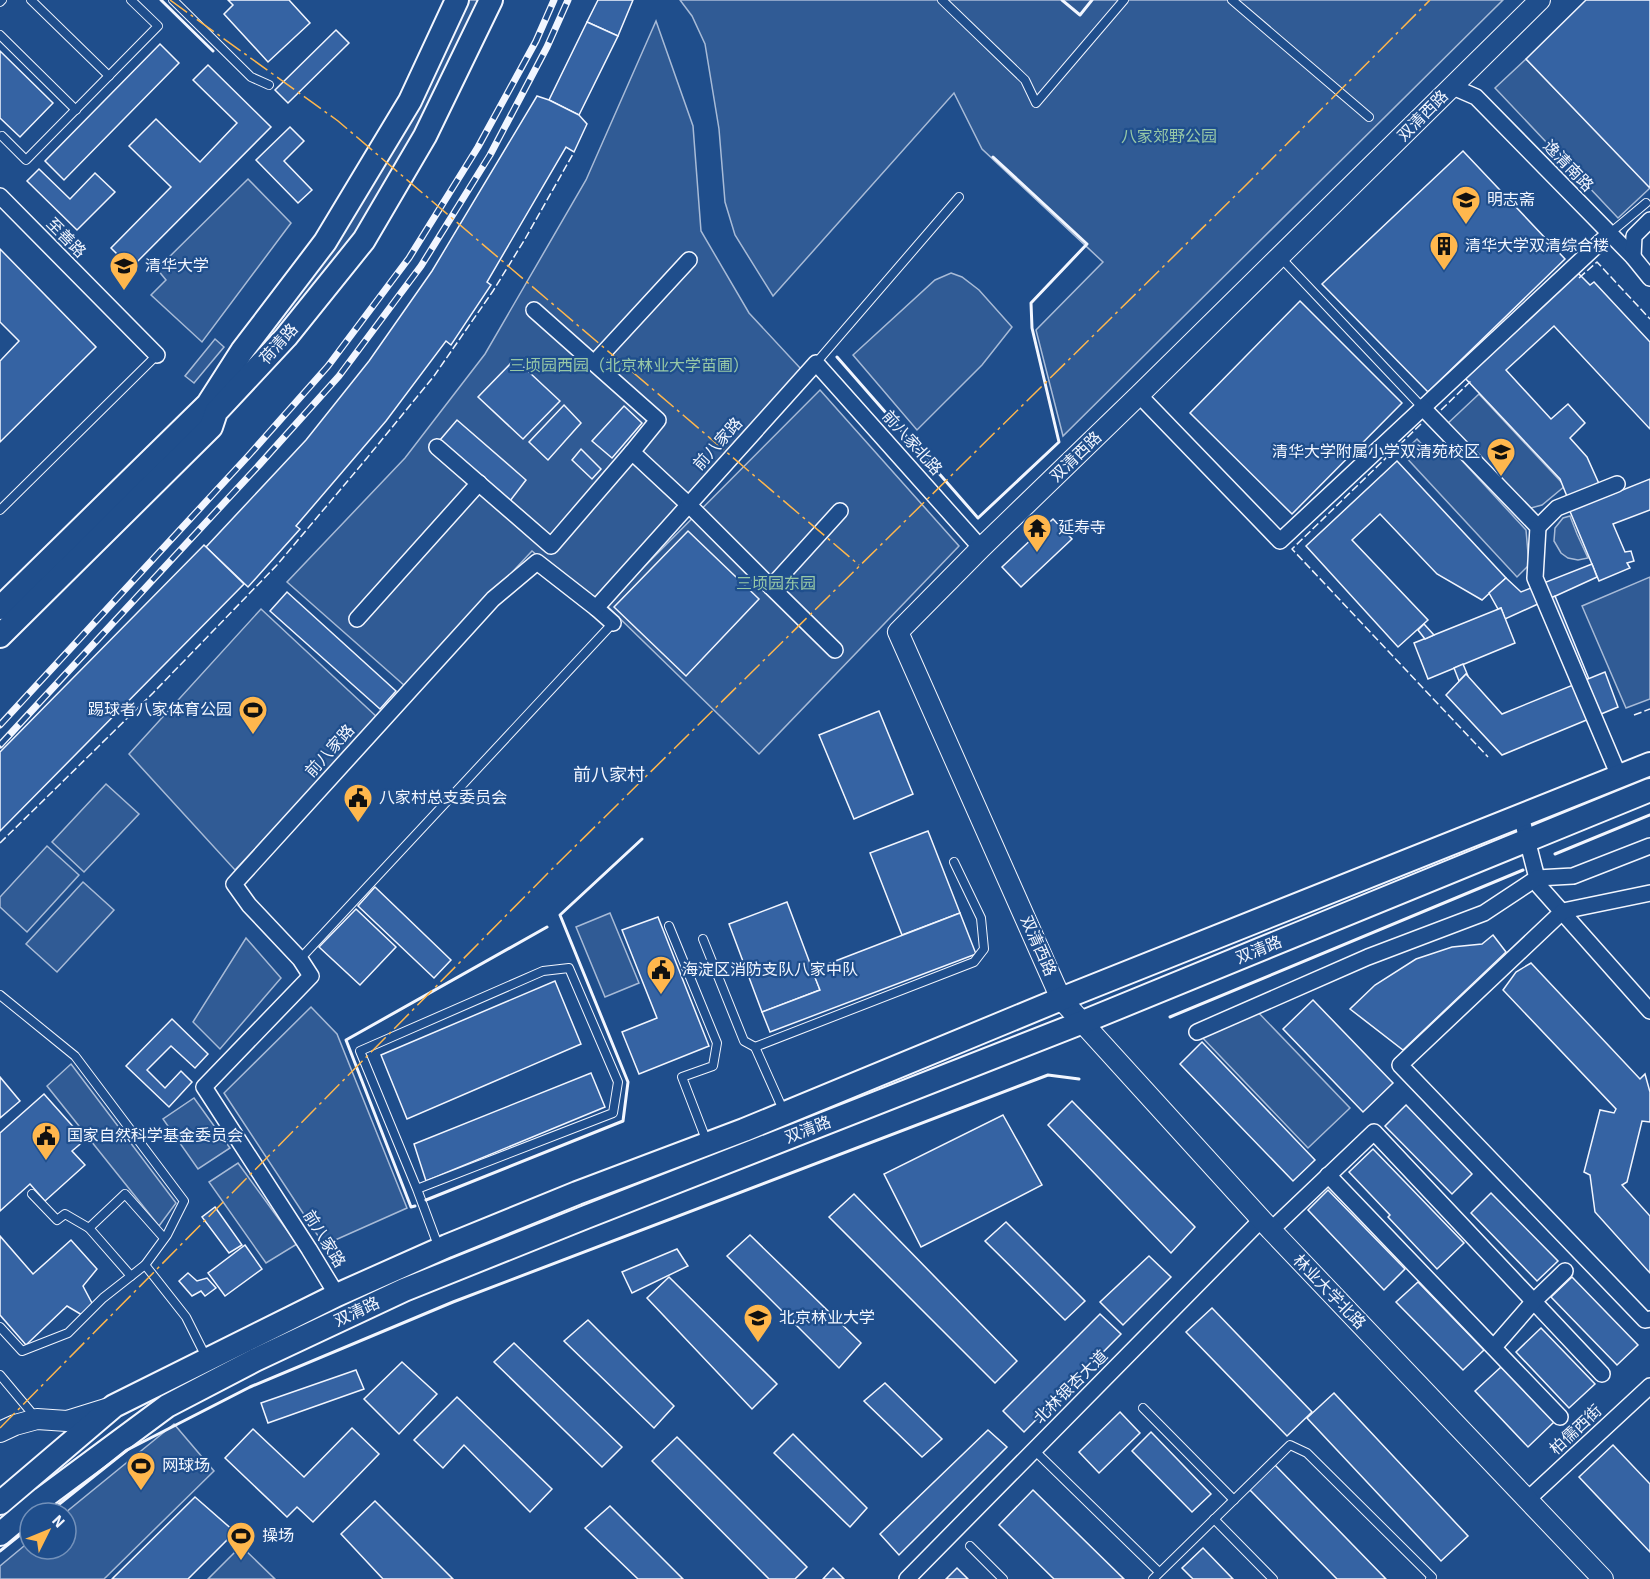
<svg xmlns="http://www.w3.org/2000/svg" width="1650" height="1579" font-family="'Source Sans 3','Noto Sans SC',sans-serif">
<rect width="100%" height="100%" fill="#1f4e8c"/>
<!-- built -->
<g fill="#305b95" stroke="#a8bbd7" stroke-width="1.5">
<polygon points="459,0 480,0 419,130 348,247 303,306 263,346 256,347"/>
<polygon points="680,0 1503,0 1063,436 1036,330 1103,262 982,149 954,93 773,296 735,235 725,202 719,129 705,44 692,16"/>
<polygon points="656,21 693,126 701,231 749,313 801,369 593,601 532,551 405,686 287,582 405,458 485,354 586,180"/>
<polygon points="1526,59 1650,188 1618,218 1495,88"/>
<polygon points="248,179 291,223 202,342 151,295 166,280 157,269"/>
<polygon points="951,273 962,277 979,290 1012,327 982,365 917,430 853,355 935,280"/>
<polygon points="215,339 224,347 194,383 185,376"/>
<polygon points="820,390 959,546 759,754 606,605"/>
<polygon points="1479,394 1565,486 1542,505 1531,508 1519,503 1446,425"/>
<polygon points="1417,439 1430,453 1444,441 1526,530 1529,565 1517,577 1402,453"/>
<polygon points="1570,516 1577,534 1588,558 1578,560 1568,558 1561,553 1554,541 1555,528 1563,518"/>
<polygon points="1650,577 1650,699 1626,708 1582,606"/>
<polygon points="261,609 378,718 235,870 129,754"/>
<polygon points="106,784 139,814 84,872 52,842"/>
<polygon points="47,846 79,875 27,932 0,907 0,897"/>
<polygon points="83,882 114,910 57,972 26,944"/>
<polygon points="610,913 639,983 605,997 576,927"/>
<polygon points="246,938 281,978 220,1049 193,1022"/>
<polygon points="311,1007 337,1034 407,1208 324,1245 224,1093"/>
<polygon points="1253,1007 1350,1108 1308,1148 1197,1032"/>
<polygon points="71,1064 176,1203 159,1226 47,1086"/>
<polygon points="194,1098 230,1148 198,1169 163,1119"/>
<polygon points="238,1163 297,1244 266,1263 209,1182"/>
<polygon points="174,1424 214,1471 104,1579 0,1579 0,1566 30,1541 30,1549 66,1549 66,1513 65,1513"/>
<polygon points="241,1546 275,1579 208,1579"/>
</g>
<!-- building -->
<g fill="#3563a3" stroke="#f2f6ff" stroke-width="1.5">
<polygon points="228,0 289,0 310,23 268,62 224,14 233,5"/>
<polygon points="598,0 633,0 618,36 587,22"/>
<polygon points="1586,0 1650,0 1650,188 1526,59"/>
<polygon points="587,22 618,36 579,115 549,100"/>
<polygon points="336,30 349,43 288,103 275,90"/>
<polygon points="160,44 179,63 64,180 45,161"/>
<polygon points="0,51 53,103 20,137 0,118"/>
<polygon points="208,65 271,127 131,268 111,248 171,187 129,146 156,119 200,162 237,123 193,80"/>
<polygon points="537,96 549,100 579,115 587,124 574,152 566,147 487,282 491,285 451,345 446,341 386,421 296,526 300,529 248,587 206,547 306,440 369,361 432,271"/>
<polygon points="290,127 304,141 284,161 312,190 298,203 256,160"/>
<polygon points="1463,151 1565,259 1428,392 1322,284"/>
<polygon points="39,169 70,199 95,173 115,192 77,230 27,181"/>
<polygon points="0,249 96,347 0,442 0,361 19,341 0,322"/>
<polygon points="1574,269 1590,285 1594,282 1650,342 1650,429 1554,326 1506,370 1551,419 1568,404 1585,423 1570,438 1587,457 1605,497 1650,479 1650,510 1613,524 1625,552 1631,551 1634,561 1627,563 1630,568 1599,581 1569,509 1572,509 1560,479 1464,377"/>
<polygon points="1300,301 1402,403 1292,514 1190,413"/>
<polygon points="515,359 560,401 523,439 478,397"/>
<polygon points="564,405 581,423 548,460 529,442"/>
<polygon points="624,406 642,423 612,458 592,441"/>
<polygon points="457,420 526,480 510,501 440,440"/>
<polygon points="581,449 601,469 592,479 572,460"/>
<polygon points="1397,461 1506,578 1482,600 1437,574 1380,514 1352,540 1428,620 1398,647 1306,546"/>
<polygon points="1053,519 1072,539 1021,587 1002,567"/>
<polygon points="688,531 759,599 686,676 614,607"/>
<polygon points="204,545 244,584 0,831 0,752"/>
<polygon points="1592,564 1597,577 1505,619 1501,608 1498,609 1489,593 1506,578 1521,592"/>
<polygon points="287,592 396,691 380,709 270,611"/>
<polygon points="1555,596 1589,679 1574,685 1541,603"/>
<polygon points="1501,608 1515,643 1428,679 1414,643"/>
<polygon points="1424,624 1434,635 1425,639 1418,630"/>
<polygon points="1463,664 1468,676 1466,674 1459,681 1454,668"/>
<polygon points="1605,672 1618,707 1502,755 1446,695 1466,674 1502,714"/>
<polygon points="879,711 913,794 854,819 819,735"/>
<polygon points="928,831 960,913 902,935 870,853"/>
<polygon points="375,887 451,960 434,978 358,906"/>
<polygon points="787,902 820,990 762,1012 729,924"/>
<polygon points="356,909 396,947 360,985 319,947"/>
<polygon points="960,913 976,954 770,1032 762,1012 820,990 812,970"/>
<polygon points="658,917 709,1046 639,1074 622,1032 657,1018 622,930"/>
<polygon points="1493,935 1506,952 1403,1050 1350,1009 1375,985 1416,959 1452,947 1482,944"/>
<polygon points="1531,963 1640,1079 1645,1074 1650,1092 1650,1122 1642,1121 1627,1182 1622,1185 1650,1216 1650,1273 1595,1212 1590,1175 1584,1172 1600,1110 1614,1113 1616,1109 1503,990 1516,972"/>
<polygon points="555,981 581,1044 407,1119 381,1055"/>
<polygon points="1313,1000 1393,1083 1363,1112 1283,1029"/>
<polygon points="172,1019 208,1054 195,1068 171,1046 147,1070 165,1088 181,1071 192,1082 169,1107 126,1066"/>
<polygon points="1202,1042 1315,1160 1293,1181 1180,1064"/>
<polygon points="591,1073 605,1107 426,1181 414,1144"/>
<polygon points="0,1077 20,1101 0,1118"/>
<polygon points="44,1094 85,1140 72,1151 85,1165 45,1201 30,1184 0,1211 0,1133"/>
<polygon points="1072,1101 1195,1227 1171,1253 1048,1125"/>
<polygon points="1406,1105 1472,1174 1452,1194 1385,1126"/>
<polygon points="1003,1115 1042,1185 921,1247 884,1174"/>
<polygon points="1373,1149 1464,1243 1437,1269 1388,1217 1390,1215 1349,1172"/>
<polygon points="1328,1190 1405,1269 1384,1290 1308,1210"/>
<polygon points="1491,1193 1558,1261 1537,1281 1471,1213"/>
<polygon points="854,1194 1017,1361 995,1383 829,1217"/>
<polygon points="215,1207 242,1245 229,1253 202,1217"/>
<polygon points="1006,1222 1085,1301 1065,1320 985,1241"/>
<polygon points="750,1235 861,1343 839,1368 727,1256"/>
<polygon points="0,1236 33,1274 71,1240 97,1269 83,1286 93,1305 82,1315 67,1306 26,1345 0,1315"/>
<polygon points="245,1245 262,1269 225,1296 208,1273"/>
<polygon points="677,1249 688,1266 632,1293 622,1272"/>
<polygon points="1149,1256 1171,1277 1123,1325 1100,1302"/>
<polygon points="188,1273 197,1281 207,1278 216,1288 205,1296 201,1291 192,1296 179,1281"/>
<polygon points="669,1277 777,1384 752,1409 647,1298"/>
<polygon points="1572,1277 1638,1345 1617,1365 1551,1297"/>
<polygon points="1418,1282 1484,1350 1463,1370 1396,1302"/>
<polygon points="1212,1308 1312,1412 1287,1436 1186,1332"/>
<polygon points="1100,1314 1121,1334 1024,1432 1003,1411"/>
<polygon points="588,1320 674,1406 654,1428 564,1341"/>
<polygon points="1541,1328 1595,1384 1569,1408 1516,1352"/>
<polygon points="514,1343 622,1447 602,1467 494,1362"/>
<polygon points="402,1362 437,1394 399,1434 364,1399"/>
<polygon points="1501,1367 1554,1422 1528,1447 1475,1391"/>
<polygon points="356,1370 364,1389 268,1423 261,1403"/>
<polygon points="885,1383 942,1439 922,1457 864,1401"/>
<polygon points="1334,1393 1468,1536 1441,1561 1307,1418"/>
<polygon points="457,1397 552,1489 530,1512 464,1445 443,1468 414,1440"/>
<polygon points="1120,1412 1140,1433 1099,1473 1079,1452"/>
<polygon points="352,1428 379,1454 313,1522 297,1507 287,1517 225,1458 253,1429 304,1477"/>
<polygon points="988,1430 1007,1447 899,1555 880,1534"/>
<polygon points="1151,1432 1211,1494 1192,1512 1132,1451"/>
<polygon points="793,1434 867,1508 850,1527 774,1453"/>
<polygon points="677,1437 807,1567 795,1579 769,1579 652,1461"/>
<polygon points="1613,1445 1650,1484 1650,1552 1579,1477"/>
<polygon points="1275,1465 1386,1579 1337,1579 1249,1489"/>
<polygon points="1033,1490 1124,1579 1054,1579 999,1525"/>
<polygon points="195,1497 235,1532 188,1579 112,1579"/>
<polygon points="375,1501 453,1579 383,1579 341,1534"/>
<polygon points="610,1506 683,1579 638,1579 585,1528"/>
<polygon points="1203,1548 1233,1579 1193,1579 1182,1568"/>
<polygon points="833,1568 844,1579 823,1579"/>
<polygon points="957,1568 968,1579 946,1579"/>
</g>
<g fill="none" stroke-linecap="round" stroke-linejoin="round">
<!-- service casing -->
<g stroke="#f2f6ff" stroke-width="10">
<g id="service">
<polyline points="31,0 109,76"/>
<polyline points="173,0 251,77 269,85"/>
<polyline points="942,0 1025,80 1036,103 1124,0"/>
<polyline points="1232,0 1369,117"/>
<polyline points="0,2 2,0"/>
<polyline points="0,35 76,110"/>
<polyline points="2,136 26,160 158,26 131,0"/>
<polyline points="1609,234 1646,203"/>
<polyline points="1281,258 1422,407"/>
<polyline points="816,363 959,197"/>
<polyline points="0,510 157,355"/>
<polyline points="669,926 717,1043 713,1066 682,1077 707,1142"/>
<polyline points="703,939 744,1041 755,1047 784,1112"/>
<polyline points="300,959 613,623"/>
<polyline points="0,995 75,1056 184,1201 167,1235 145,1265 186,1317 206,1357"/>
<polyline points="755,1047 974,962 984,949 981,918 954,862"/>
<polyline points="417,1189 360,1051 543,971 569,968 618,1082 613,1113 417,1189 439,1248"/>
<polyline points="32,1194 57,1220 65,1214 89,1228 125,1194 164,1238"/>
<polyline points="89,1228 131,1276"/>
<polyline points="0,1327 22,1351 68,1333 103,1298 145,1265"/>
<polyline points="0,1375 36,1418"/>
<polyline points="1143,1408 1234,1500"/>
<polyline points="1034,1450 1159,1572"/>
<polyline points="1214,1519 1273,1579"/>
<polyline points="970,1546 1003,1579"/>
<polyline points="1153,1579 1290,1445 1307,1453 1432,1577 1430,1579"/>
</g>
</g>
<!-- minor casing -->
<g stroke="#f2f6ff" stroke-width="18">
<g id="minor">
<polyline points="1453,87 1476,97 1633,257 1650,278"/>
<polyline points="0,196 157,355"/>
<polyline points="1633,257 1634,236 1650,220"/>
<polyline points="534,310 658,420 632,452"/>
<polyline points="594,363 689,260"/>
<polyline points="1139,395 1280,541 1609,234"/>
<polyline points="1422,407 1538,527 1535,578 1619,776"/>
<polyline points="437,447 551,546 632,452 689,505 771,587 840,511"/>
<polyline points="1538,527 1557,508 1617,484"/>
<polyline points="771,587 835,650"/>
<polyline points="596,608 613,623"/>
<polyline points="357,619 479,483"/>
<polyline points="1521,816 1539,886 1650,1011"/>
<polyline points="1650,893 1563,911 1400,1065 1645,1320 1650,1319"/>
<polyline points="1197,1032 1368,957 1484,913 1537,878 1573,876 1650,846"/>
<polyline points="1328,1175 1560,1417"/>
<polyline points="1271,1230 1374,1132 1602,1374"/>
<polyline points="337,1295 309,1249 204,1087 311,976 300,959 249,905 234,884 493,599 537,562 596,608 816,363 981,548"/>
<polyline points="1494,1347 1534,1301 1565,1271"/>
<polyline points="1527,1500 1650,1386"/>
<polyline points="907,1579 1261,1220"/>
</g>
</g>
<!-- tertiary casing -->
<g stroke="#f2f6ff" stroke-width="22">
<g id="tertiary">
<polyline points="1540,0 1139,395 981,548 898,632 1061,999 1271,1230 1603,1579"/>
<polyline points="0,1432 15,1425 37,1419 67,1421 112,1407"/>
</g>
</g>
<!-- secondary casing -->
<g stroke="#f2f6ff" stroke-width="26">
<g id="secondary">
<polyline points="0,608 208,404 242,351 325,242 410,101 457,0"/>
<polyline points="0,636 211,427 216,412 286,337 364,240 425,136 491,0"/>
<polyline points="0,1503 114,1406 337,1295 447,1246 577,1193 744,1130 1061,999 1650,764"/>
<polyline points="0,1534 43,1498 167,1406 255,1360 404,1290 586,1217 1083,1022 1650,790"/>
</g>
</g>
<!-- service -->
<use href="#service" stroke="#1f4e8c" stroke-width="8"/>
<!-- minor -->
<use href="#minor" stroke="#1f4e8c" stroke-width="15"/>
<!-- tertiary -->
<use href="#tertiary" stroke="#1f4e8c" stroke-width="20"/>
<!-- secondary -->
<use href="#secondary" stroke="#1f4e8c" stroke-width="22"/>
<!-- rail casing -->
<g stroke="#f2f6ff" stroke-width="7">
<g id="rail">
<polyline points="0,725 250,454 328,366 409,258 478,147 536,41 554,0"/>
<polyline points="0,745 260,464 339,376 421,266 490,155 547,47 568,0"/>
</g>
</g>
<!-- rail -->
<use href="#rail" stroke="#1f4e8c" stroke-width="4.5" stroke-dasharray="14" stroke-linecap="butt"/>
<!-- fence -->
<g stroke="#f2f6ff" stroke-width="1.5" stroke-dasharray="8 3" stroke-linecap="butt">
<polyline points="1579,278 1597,262 1650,319"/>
<polyline points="1441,410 1471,381"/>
<polyline points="1421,424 1292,549 1488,757"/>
<polyline points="1634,715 1650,709"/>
<polyline points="0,843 153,693 277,565 367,458 434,376 493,291 525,239 573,154"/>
</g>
<!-- wall -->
<g stroke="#f2f6ff" stroke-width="3">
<polyline points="161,0 213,51"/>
<polyline points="1062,0 1080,15 1092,0"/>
<polyline points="837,357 978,518 1059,442 1032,328 1031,303 1087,244 993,157"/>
<polyline points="1555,854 1650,815"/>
<polyline points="1170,1017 1523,870"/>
<polyline points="426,1200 623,1121 628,1082 560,915 642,839"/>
<polyline points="415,1206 411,1207 346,1040 547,927"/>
<polyline points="48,1513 127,1450 250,1387 453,1302 1048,1075 1079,1079"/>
<polyline points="0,1551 30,1527"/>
</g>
<!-- power -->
<g stroke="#ffb74d" stroke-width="1.5" stroke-dasharray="21 4.5 3 4.5" stroke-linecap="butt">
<polyline points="170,0 338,121 859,565"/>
<polyline points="0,1428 548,873 1243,188 1430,0"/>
</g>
</g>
<!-- icons -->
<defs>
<g id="university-pin" transform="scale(1.5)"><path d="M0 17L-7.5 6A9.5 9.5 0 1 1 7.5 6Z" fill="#ffb74d" stroke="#1f4e8c"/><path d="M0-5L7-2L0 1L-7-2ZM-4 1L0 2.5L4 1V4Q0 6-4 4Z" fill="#111"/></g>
<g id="building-pin" transform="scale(1.5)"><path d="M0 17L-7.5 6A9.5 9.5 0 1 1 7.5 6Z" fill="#ffb74d" stroke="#1f4e8c"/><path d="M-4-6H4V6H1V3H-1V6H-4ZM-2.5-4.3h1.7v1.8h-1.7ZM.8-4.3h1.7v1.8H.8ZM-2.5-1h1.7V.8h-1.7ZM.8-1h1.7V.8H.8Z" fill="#111"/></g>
<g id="school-pin" transform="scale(1.5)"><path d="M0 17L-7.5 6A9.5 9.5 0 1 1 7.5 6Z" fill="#ffb74d" stroke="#1f4e8c"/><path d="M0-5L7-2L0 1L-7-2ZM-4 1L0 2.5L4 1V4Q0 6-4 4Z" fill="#111"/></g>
<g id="temple-pin" transform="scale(1.5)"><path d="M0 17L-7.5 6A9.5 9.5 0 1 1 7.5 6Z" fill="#ffb74d" stroke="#1f4e8c"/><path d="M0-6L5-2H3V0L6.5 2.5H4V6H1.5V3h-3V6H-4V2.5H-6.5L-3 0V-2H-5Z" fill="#111"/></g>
<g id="stadium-pin" transform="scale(1.5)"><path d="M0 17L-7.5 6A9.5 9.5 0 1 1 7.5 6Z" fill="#ffb74d" stroke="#1f4e8c"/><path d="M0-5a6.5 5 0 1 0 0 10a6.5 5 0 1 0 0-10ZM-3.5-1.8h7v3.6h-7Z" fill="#111"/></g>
<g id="civic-pin" transform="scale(1.5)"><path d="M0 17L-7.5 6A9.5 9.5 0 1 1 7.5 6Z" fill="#ffb74d" stroke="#1f4e8c"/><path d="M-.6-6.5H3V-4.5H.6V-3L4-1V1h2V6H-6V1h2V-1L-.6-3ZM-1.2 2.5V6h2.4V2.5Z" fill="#111"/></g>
</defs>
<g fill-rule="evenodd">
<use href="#university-pin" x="1466" y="200"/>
<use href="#building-pin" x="1444" y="246"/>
<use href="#university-pin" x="124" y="266"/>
<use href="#school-pin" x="1501" y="452"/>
<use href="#temple-pin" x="1037" y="528"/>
<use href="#stadium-pin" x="253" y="710"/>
<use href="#civic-pin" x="358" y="798"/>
<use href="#civic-pin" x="661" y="970"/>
<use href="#civic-pin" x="46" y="1136"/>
<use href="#university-pin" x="758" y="1318"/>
<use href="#stadium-pin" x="141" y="1466"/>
<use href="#stadium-pin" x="241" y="1536"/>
</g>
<g text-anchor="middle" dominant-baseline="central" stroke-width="4.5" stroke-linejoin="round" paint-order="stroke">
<!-- street labels -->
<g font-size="16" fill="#f2f6ff" stroke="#1f4e8c">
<text transform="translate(1423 116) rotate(-45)">双清西路</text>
<text transform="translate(1568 166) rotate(46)">逸清南路</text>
<text transform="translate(66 238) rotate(45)">至善路</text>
<text transform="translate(279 344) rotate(-48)">荷清路</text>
<text transform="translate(912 443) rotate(48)">前八家北路</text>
<text transform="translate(718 444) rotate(-48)">前八家路</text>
<text transform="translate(1076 457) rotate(-44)">双清西路</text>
<text transform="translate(330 751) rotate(-48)">前八家路</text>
<text transform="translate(1038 946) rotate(66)">双清西路</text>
<text transform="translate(1259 950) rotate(-22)">双清路</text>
<text transform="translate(808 1130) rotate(-21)">双清路</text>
<text transform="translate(324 1239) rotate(58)">前八家路</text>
<text transform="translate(1329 1292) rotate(46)">林业大学北路</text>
<text transform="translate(357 1312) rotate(-25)">双清路</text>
<text transform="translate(1071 1387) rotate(-45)">北林银杏大道</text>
<text transform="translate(1576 1430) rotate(-43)">柏儒西街</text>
</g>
<!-- park labels -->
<g font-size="16" fill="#97c8a6" stroke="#1f4e8c">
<text x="1169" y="137">八家郊野公园</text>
<text x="629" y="366">三顷园西园（北京林业大学苗圃）</text>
<text x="776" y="584">三顷园东园</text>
</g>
<!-- poi labels -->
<g font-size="16" fill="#f2f6ff" stroke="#1f4e8c" text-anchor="start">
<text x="1487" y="200">明志斋</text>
<text x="1465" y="246">清华大学双清综合楼</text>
<text x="145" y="266">清华大学</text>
<text x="1480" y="452" text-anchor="end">清华大学附属小学双清苑校区</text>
<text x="1058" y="528">延寿寺</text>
<text x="232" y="710" text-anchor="end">踢球者八家体育公园</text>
<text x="379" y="798">八家村总支委员会</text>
<text x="682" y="970">海淀区消防支队八家中队</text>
<text x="67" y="1136">国家自然科学基金委员会</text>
<text x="779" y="1318">北京林业大学</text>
<text x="162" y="1466">网球场</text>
<text x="262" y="1536">操场</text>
</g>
<!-- neighbourhood labels -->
<g font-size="18" fill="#f2f6ff" stroke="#1f4e8c">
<text x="609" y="775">前八家村</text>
</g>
</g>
<!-- north arrow -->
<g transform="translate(48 1531) rotate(47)"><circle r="28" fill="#1f4e8c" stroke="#7391ba" stroke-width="1.5"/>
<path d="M0-4.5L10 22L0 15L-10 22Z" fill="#ffb74d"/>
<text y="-9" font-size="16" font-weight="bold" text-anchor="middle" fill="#f2f6ff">N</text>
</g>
</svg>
